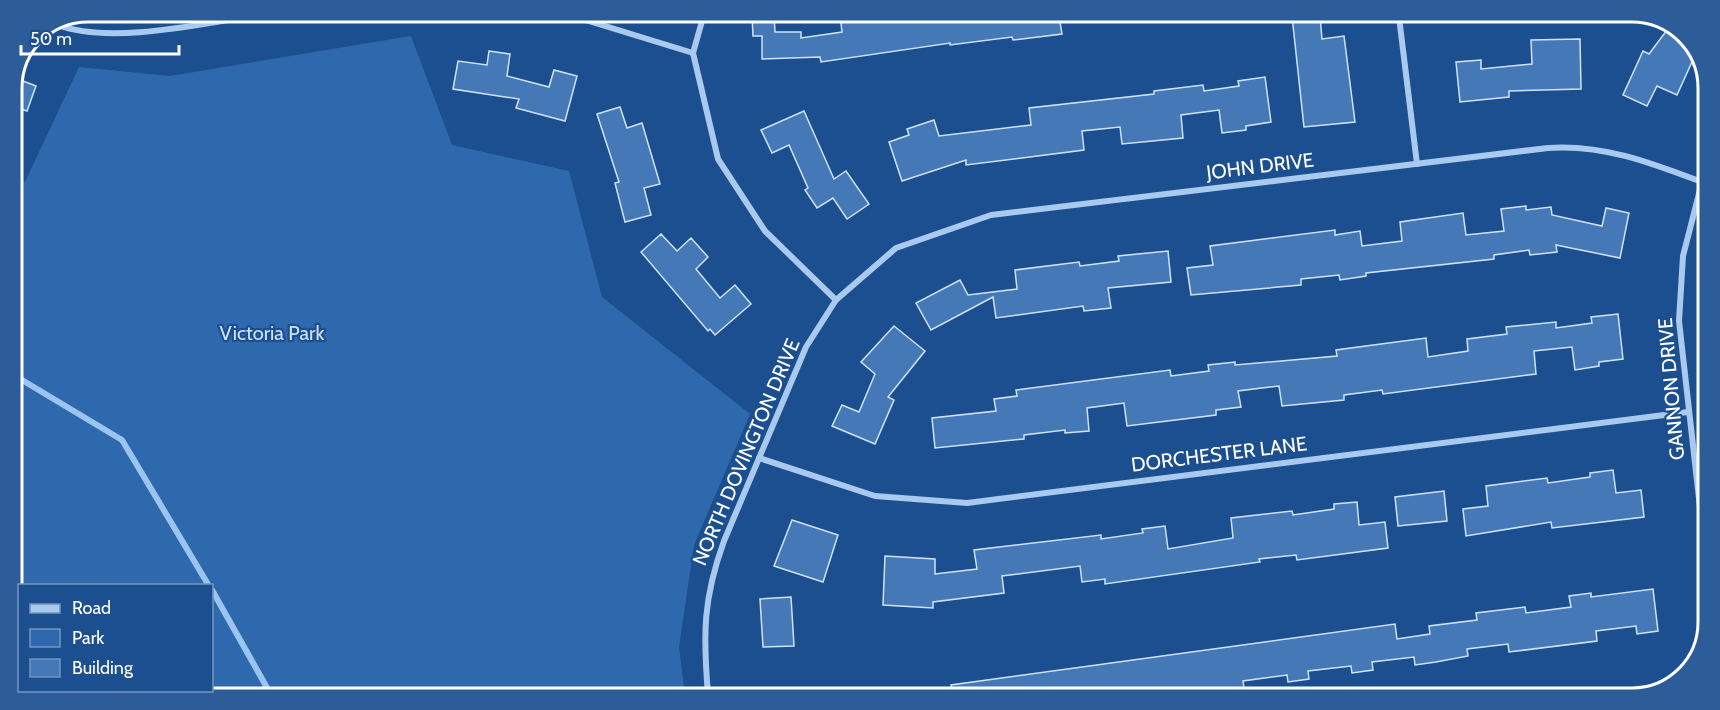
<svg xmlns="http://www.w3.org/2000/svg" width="1720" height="710" font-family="Cabin,sans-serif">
<rect width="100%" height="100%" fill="#1b4f8f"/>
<!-- green -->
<polygon fill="#2e69ad" points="411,36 452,145 569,171 602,297 750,414 694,545 679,647 685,695 60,692 58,691 212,690 212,586 20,586 19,646 12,626 12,176 25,182 79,67 170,76"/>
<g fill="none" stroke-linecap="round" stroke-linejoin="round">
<!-- stream -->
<g stroke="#9cc4f0" stroke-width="6">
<polyline points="12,374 122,440 209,586"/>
<polyline points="212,590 270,693"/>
</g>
</g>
<!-- building -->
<g fill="#4478b7" stroke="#cfe3fa" stroke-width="1.5">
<polygon points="752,15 774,15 775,32 801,32 801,38 842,32 840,15 901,15 902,22 972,15 1059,16 1062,34 1013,40 1012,37 950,45 950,43 821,62 820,57 762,59 762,36 753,36"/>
<polygon points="1292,16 1320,16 1322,39 1344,36 1355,122 1304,127"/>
<polygon points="1670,26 1692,42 1696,53 1677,95 1657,86 1647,106 1623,95 1643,51 1649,54"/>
<polygon points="1580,39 1581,89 1509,91 1509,97 1460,102 1456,62 1481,60 1481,69 1532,64 1531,40"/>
<polygon points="489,51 510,54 507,76 549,87 554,70 577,76 565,121 516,108 519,99 453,89 458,61 487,65"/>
<polygon points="1265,77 1271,122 1246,126 1246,130 1222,133 1219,110 1181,115 1183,138 1122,144 1120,127 1082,131 1084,150 966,165 966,160 902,181 889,142 909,135 907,129 934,120 939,136 1031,125 1029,108 1154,94 1154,91 1203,85 1204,91 1239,86 1238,81"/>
<polygon points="15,78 36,86 27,111 12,106"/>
<polygon points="620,107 627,128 642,123 660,184 644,188 651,215 625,222 615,183 619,182 597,114"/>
<polygon points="804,111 834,179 846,171 869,204 847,219 833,198 817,208 805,190 808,188 789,145 772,153 761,130"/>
<polygon points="1526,206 1526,210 1551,207 1552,215 1602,226 1606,208 1629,213 1620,258 1556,245 1557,252 1530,255 1529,250 1494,255 1494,259 1366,273 1366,276 1340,280 1339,275 1301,279 1301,285 1191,295 1187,268 1213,265 1210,246 1335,230 1335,235 1360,231 1362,246 1402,241 1400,222 1463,213 1466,235 1504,231 1501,209"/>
<polygon points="661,234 677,251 691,238 708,257 696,269 720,298 735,285 751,304 715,335 710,329 708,331 641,252"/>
<polygon points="1168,251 1171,282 1108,288 1111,308 1084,311 1083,306 996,318 993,297 931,330 916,303 960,280 968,295 1017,289 1015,270 1079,262 1080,266 1119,261 1118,256"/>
<polygon points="1618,314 1623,359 1599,362 1599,366 1575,370 1572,347 1534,351 1536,374 1383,394 1382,390 1344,395 1344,400 1282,406 1279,386 1238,391 1241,407 1216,410 1216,415 1127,426 1124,403 1087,408 1089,431 1065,433 1065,430 1024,435 1024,439 935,448 932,418 996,411 994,399 1017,396 1016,390 1170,370 1171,376 1209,371 1208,365 1235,362 1235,365 1337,356 1336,350 1426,338 1428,357 1468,351 1467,339 1507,334 1506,327 1556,322 1556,328 1592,323 1591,317"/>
<polygon points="894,326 925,351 888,397 894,400 875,444 832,426 842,405 859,412 875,374 861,362"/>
<polygon points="1613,470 1616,493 1641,490 1644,517 1552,528 1551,522 1466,536 1463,509 1488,506 1486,486 1547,478 1548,483 1590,477 1590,473"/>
<polygon points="1444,491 1447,521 1398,526 1395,497"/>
<polygon points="1357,502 1359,525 1385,522 1388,548 1297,560 1296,555 1259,559 1260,562 1105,584 1105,579 1082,582 1080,566 1002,576 1004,593 933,602 933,608 883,605 885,556 935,559 935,574 977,569 974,550 1101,535 1101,539 1143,533 1142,529 1165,526 1168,549 1233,538 1231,518 1292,511 1293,515 1334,509 1334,504"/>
<polygon points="792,520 838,535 823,582 774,566"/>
<polygon points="1653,589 1658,631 1637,634 1636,626 1596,631 1597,641 1509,652 1508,644 1467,649 1468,656 1436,662 1415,665 1414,657 1372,662 1373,670 1352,673 1351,666 1308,671 1309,679 1288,682 1287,675 1243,681 1244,688 1187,696 1187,694 1169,696 952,696 951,685 1395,624 1397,639 1430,634 1429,626 1477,620 1476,613 1525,607 1526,613 1571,607 1569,596 1591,593 1591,597"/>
<polygon points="791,597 794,646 763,647 760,599"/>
</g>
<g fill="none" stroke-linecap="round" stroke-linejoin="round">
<!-- street -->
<g stroke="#a9c9ee" stroke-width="6">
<polyline points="566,14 693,53"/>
<polyline points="704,14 693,53 718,159 765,231 836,300"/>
<polyline points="1399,17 1417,164"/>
<path d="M 58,25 C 113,46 213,21 272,13"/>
<polyline points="759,458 875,496 967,503 1688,412"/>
<polyline points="1703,534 1679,321 1683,256 1702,182 1707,173"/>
<path d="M 708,695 C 703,633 703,599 724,541 L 806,347 L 836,300 L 896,248 L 991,215 L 1548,148 C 1605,144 1654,164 1707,184"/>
<polyline points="1587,698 1666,687"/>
</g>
</g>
<g text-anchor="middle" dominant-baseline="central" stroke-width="4.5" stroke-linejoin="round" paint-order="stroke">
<!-- street labels -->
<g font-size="20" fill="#fff" stroke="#1b4f8f">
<text transform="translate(1260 166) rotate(-7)">JOHN DRIVE</text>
<text transform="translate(1671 389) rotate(-95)">GANNON DRIVE</text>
<text transform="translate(746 452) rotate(-67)">NORTH DOVINGTON DRIVE</text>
<text transform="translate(1219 454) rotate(-7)">DORCHESTER LANE</text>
</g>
<!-- park labels -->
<g font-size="20" fill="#cfe3fa" stroke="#1b4f8f">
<text x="272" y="333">Victoria Park</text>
</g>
</g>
<!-- crop -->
<path d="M0 0H1720V710H0ZM88 22H1632A66 66 0 0 1 1698 88V622A66 66 0 0 1 1632 688H88A66 66 0 0 1 22 622V88A66 66 0 0 1 88 22Z" fill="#2d5d98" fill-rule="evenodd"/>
<path fill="none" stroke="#fff" stroke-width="3" d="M88 22H1632A66 66 0 0 1 1698 88V622A66 66 0 0 1 1632 688H88A66 66 0 0 1 22 622V88A66 66 0 0 1 88 22Z"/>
<!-- legend -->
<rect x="18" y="584" width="195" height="108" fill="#1b4f8f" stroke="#7695bc" stroke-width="1.5"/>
<rect x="30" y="604" width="30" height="9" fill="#a9c9ee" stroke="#7695bc" stroke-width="1.5"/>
<text x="72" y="614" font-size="18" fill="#ffffff">Road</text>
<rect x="30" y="629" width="30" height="18" fill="#2e69ad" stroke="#7695bc" stroke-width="1.5"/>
<text x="72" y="644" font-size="18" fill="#ffffff">Park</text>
<rect x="30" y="659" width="30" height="18" fill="#4478b7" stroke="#7695bc" stroke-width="1.5"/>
<text x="72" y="674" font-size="18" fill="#ffffff">Building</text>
<!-- scale -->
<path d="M21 45v9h158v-9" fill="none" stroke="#ffffff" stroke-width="3"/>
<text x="30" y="45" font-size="18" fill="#ffffff" stroke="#1b4f8f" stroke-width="4.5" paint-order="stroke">50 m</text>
</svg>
